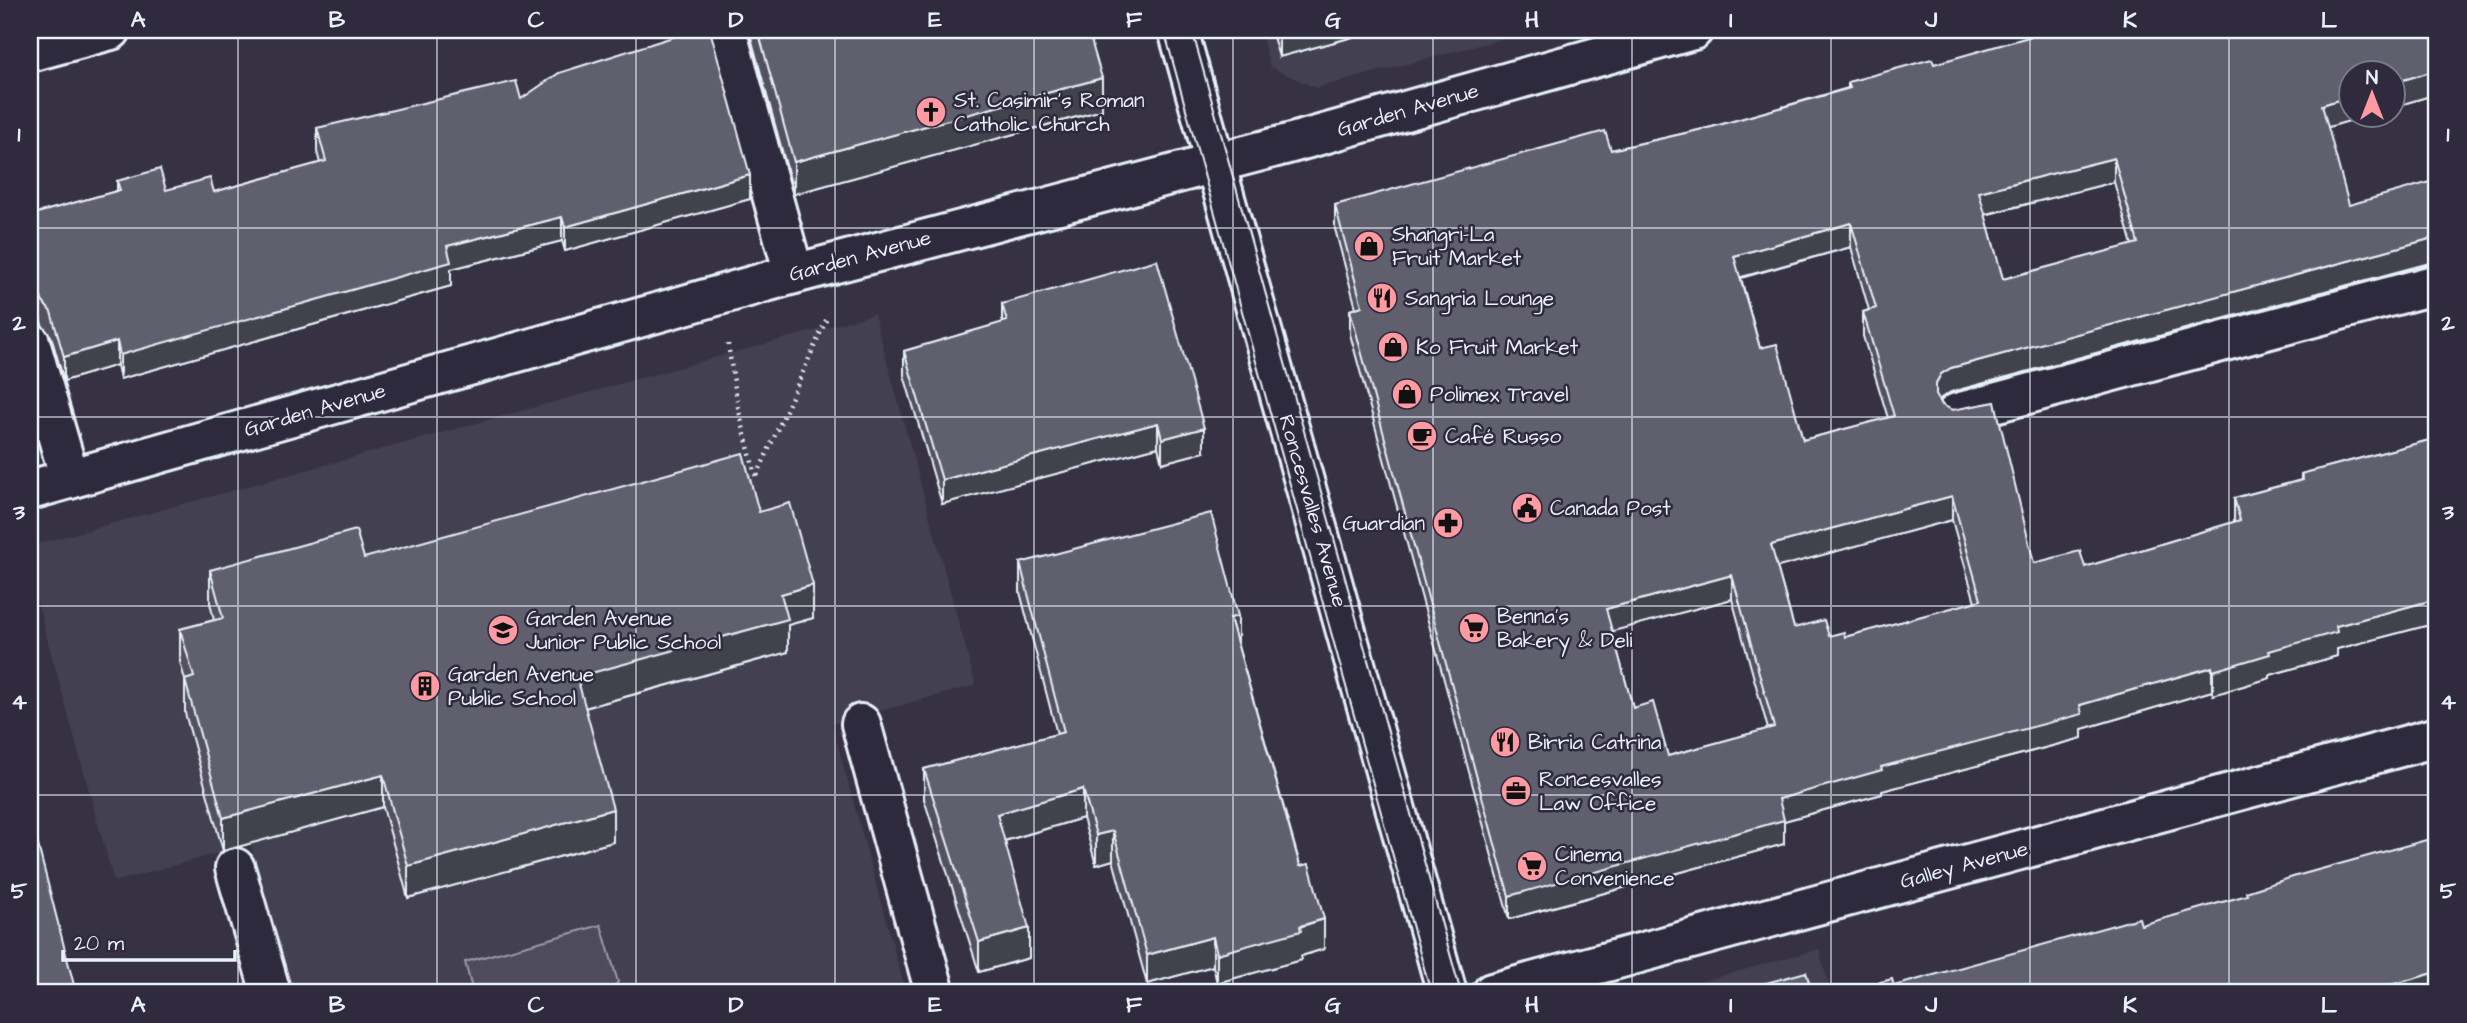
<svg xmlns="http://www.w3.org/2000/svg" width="2467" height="1023" font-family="'Architects Daughter',sans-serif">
<rect width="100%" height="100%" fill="#363244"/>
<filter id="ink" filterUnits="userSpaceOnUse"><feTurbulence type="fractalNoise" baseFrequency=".0143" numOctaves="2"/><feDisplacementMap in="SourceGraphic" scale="14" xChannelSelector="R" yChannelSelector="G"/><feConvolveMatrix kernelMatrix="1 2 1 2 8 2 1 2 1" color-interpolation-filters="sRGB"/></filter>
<g filter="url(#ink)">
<!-- built -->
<g fill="#433f51">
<polygon points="1260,30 1536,30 1316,88 1270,67"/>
<polygon points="874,314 976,685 832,724 906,993 293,993 251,844 114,882 30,576 30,546"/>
<polygon points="1819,949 1831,993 1659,993"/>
</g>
<!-- green -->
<polygon fill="#4d4b5c" stroke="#9a9eaa" stroke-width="2" points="601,925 618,982 609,993 473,993 465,962"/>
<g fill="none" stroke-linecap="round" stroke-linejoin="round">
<!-- minor casing -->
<g stroke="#e8f1f8" stroke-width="44">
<g id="minor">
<polyline points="726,30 794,274"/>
<polyline points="1178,30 1447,993"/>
<polyline points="30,52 111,30"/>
<polyline points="30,342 70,479"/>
<polyline points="1957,413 2437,284"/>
<polyline points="30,490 794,274 1288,144 1693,30"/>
<polyline points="861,724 935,993"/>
<polyline points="235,868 271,993"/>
<polyline points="1492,993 2437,737"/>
</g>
</g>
<!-- path -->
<g stroke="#e8f1f8" stroke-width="4.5" stroke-dasharray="2 5" stroke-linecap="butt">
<polyline points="1085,38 1101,34"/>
<polyline points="728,344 738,407 756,478 827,318"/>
</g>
<!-- minor -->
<use href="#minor" stroke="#2f2a3d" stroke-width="38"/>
<!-- tram -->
<g stroke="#e8f1f8" stroke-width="2">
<polyline points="1164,30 1431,993"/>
<polyline points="1192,30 1461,993"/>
</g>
</g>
<!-- wall -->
<g fill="#53515f" stroke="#e8f1f8" stroke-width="2" fill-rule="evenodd">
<polygon points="749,30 1088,30 1102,110 794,194"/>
<polygon points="1271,30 1379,30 1279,57"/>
<path d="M 2437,30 L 2437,94 L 2393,107 L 2393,74 L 2351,116 L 2366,116 L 2328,127 L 1941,398 L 1940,401 L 2034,563 L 2085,567 L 2234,522 L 2234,498 L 2301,480 L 2301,474 L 2437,438 L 2437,623 L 2337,649 L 2337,656 L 2270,675 L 2270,678 L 2213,695 L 2212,691 L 2082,729 L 2082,738 L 1882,791 L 1882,794 L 1784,821 L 1784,844 L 1509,919 L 1350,334 L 1350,310 L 1356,308 L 1335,229 L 1335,205 L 1611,150 L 1712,127 L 1848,88 L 1848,82 L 1934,64 ZM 2114,182 L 2132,245 L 2003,279 L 1985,215 ZM 1851,247 L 1869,310 L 1863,312 L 1863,336 L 1888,418 L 1803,440 L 1760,348 L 1741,278 ZM 1952,520 L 1975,602 L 1845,637 L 1829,636 L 1794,628 L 1777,567 ZM 1732,599 L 1768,729 L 1668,756 L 1633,708 L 1612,631 Z"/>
<polygon points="521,99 750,199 565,251 562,241 451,269 451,286 120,379 117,365 64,381 51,336 42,325 30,280 30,215 117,191 117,181 166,190 214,192 320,163 317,152 317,128"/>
<polygon points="1002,304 1204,452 1162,463 1158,447 942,504 904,375 904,351 1002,323"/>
<polygon points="759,512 813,618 788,625 788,652 585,708 613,842 408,898 383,807 223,851 185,713 185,680 180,662 180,629 214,620 210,603 210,570 364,558"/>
<polygon points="1020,563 1238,646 1324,949 1301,956 1301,960 1217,983 1213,966 1147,984 1113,860 1096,865 1083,818 1005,841 1029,958 979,972 924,799 924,769 1057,734 1020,592"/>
</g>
<!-- shaded-wall -->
<g fill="#43424d" stroke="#e8f1f8" stroke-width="2">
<polygon points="1284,30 1379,30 1279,57 1279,31"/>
<polygon points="2437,70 2437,94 2393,107 2393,83"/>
<polygon points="1102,78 1102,110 794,194 794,162"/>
<polygon points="2351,96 2351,116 2366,116 2322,129 2322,105"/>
<polygon points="2114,158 2114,182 1979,216 1979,192"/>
<polygon points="750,175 750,199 565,251 565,227"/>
<polygon points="562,217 562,241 451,269 451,286 120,379 120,355 447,246"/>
<polygon points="1851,223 1851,247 1734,279 1734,256"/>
<polygon points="2437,237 2437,261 1951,392 1941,398 1936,407 1936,383 1941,374 1951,368"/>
<polygon points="117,341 117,365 64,381 64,357"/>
<polygon points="1158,423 1158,447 942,504 942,480"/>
<polygon points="1204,428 1204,452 1162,463 1162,439"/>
<polygon points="1952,496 1952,520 1771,569 1771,545"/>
<polygon points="1732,575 1732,599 1606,633 1606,609"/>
<polygon points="813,585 813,618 788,625 788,652 577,710 577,677 781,594"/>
<polygon points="2437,599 2437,623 2337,649 2337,656 2270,675 2270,678 2213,695 2213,671 2269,651 2336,626"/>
<polygon points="1238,616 1238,646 1230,618"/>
<polygon points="2212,667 2212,691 2082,729 2082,738 1882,791 1882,794 1784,821 1784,844 1509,919 1509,896 1779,799 2080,705"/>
<polygon points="383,775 383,807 223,851 223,818"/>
<polygon points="1083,789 1083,818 997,843 997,814"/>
<polygon points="613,809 613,842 408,898 408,866"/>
<polygon points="1113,831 1113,860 1096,865 1096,835"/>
<polygon points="1324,919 1324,949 1301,956 1301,960 1217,983 1217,954"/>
<polygon points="1029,928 1029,958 979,972 979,942"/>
<polygon points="1213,937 1213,966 1147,984 1147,955"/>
<polygon points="2437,972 2437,993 2362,993"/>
</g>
<!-- building -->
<g fill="#605e6e" stroke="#e8f1f8" stroke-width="2" fill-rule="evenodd">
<polygon points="695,30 710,30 750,175 565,227 562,217 447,246 451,262 120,355 117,341 64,357 51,312 42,301 30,256 30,215 120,190 117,181 160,169 166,190 210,178 214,192 326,161 317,128 516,81 521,99 559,73"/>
<polygon points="758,30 1088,30 1102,78 794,162"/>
<path d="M 2053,30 L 2437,30 L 2437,70 L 2393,83 L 2393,74 L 2351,74 L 2351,96 L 2322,105 L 2349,205 L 2437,180 L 2437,237 L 1951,368 L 1941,374 L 1936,383 L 1936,394 L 1942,405 L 1952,410 L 1995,402 L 2034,563 L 2080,551 L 2085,567 L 2240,520 L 2234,498 L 2303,480 L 2301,474 L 2437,438 L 2437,599 L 2336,626 L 2337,632 L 2269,651 L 2270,654 L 2213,671 L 2212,667 L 2080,705 L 2082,714 L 1881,767 L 1882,770 L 1779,799 L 1784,820 L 1509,896 L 1350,310 L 1362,306 L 1335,205 L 1605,131 L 1611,150 L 1712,127 L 1850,88 L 1848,82 L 1932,59 L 1934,64 ZM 2114,158 L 2138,243 L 2003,279 L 1979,192 ZM 1851,223 L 1876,308 L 1863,312 L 1894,416 L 1803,440 L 1777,344 L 1760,348 L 1734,256 ZM 1952,496 L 1981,600 L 1845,637 L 1844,632 L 1829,636 L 1824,620 L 1794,628 L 1771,545 ZM 1732,575 L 1774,727 L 1668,756 L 1653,702 L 1633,708 L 1606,609 Z"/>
<polygon points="1157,260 1204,428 1162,439 1158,423 942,480 904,351 1007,321 1002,304"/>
<polygon points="743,453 759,512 790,503 813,585 781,594 788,619 577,677 613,809 408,866 383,775 223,818 185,680 194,677 180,629 223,618 210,570 356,530 364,558"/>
<polygon points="1211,513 1238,616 1230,618 1300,866 1309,864 1324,919 1300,926 1301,931 1217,954 1213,937 1147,955 1113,831 1096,835 1083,789 997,814 1029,928 979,942 924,769 1064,732 1020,563"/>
<polygon points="30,814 76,993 30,993"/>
<polygon points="2437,837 2437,972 2362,993 1839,993 1892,979 1894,986 2139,918 2141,925 2247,895 2246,892 2296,876"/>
<polygon points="1806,972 1812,993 1730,993"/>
</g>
</g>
<!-- grid -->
<path fill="none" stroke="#e8f1f8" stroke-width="2" stroke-opacity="0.55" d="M 238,30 L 238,993M 437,30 L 437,993M 636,30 L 636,993M 835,30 L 835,993M 1034,30 L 1034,993M 1233,30 L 1233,993M 1433,30 L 1433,993M 1632,30 L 1632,993M 1831,30 L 1831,993M 2030,30 L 2030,993M 2229,30 L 2229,993M 30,228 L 2437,228M 30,417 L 2437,417M 30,606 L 2437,606M 30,795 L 2437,795"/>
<!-- icons -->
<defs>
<g id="church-disc" transform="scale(1.575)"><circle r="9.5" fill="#ff9aa2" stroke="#2f2a3d"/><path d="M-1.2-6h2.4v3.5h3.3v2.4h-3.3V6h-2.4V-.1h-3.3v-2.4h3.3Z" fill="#111"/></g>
<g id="shop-disc" transform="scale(1.575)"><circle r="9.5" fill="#ff9aa2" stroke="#2f2a3d"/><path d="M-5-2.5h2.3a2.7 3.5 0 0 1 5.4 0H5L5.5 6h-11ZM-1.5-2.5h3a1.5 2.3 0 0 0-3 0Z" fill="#111"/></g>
<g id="restaurant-disc" transform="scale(1.575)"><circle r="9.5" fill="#ff9aa2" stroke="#2f2a3d"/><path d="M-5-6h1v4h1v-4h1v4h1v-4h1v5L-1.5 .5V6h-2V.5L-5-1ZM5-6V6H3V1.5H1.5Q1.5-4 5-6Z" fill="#111"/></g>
<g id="cafe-disc" transform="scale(1.575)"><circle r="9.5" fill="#ff9aa2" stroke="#2f2a3d"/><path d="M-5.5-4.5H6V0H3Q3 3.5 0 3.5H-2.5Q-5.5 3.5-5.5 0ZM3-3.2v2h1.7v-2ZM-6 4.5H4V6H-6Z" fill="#111"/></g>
<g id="civic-disc" transform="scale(1.575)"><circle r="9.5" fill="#ff9aa2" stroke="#2f2a3d"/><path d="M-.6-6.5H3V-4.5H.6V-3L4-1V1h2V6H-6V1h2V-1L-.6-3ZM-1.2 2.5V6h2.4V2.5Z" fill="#111"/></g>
<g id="pharmacy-disc" transform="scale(1.575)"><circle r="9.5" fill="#ff9aa2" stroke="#2f2a3d"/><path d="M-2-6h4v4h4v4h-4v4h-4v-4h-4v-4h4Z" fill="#111"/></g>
<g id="supermarket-disc" transform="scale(1.575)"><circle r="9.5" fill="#ff9aa2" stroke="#2f2a3d"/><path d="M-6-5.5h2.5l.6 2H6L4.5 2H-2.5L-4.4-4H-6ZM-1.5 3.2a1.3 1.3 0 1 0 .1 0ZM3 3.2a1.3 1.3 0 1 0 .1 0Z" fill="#111"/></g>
<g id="school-disc" transform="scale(1.575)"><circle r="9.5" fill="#ff9aa2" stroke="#2f2a3d"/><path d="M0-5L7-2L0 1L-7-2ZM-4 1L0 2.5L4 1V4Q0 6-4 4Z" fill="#111"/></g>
<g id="building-disc" transform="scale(1.575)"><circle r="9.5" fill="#ff9aa2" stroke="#2f2a3d"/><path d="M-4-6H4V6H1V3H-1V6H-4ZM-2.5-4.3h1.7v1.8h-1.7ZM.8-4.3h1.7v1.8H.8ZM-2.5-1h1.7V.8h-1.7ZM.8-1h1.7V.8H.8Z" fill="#111"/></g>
<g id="office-disc" transform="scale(1.575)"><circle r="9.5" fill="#ff9aa2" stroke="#2f2a3d"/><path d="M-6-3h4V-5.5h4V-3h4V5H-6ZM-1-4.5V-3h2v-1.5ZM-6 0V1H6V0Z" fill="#111"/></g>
</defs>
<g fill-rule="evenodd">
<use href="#church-disc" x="931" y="112"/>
<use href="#shop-disc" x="1369" y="246"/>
<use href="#restaurant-disc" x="1382" y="298"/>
<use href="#shop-disc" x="1393" y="347"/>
<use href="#shop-disc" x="1407" y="394"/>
<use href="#cafe-disc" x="1422" y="436"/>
<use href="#civic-disc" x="1527" y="508"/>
<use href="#pharmacy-disc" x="1448" y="523"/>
<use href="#supermarket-disc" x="1474" y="628"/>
<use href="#school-disc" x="503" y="630"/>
<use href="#building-disc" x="425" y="686"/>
<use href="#restaurant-disc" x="1505" y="742"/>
<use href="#office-disc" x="1516" y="791"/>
<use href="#supermarket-disc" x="1532" y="866"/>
</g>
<g text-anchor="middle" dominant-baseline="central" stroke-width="5" stroke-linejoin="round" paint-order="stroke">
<!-- poi labels -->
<g font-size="21" fill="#e8f1f8" stroke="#2f2a3d" text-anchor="start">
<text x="954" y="100">St. Casimir's Roman<tspan x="954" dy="24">Catholic Church</tspan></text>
<text x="1392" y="234">Shangri-La<tspan x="1392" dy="24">Fruit Market</tspan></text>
<text x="1405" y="298">Sangria Lounge</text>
<text x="1416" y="347">Ko Fruit Market</text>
<text x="1430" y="394">Polimex Travel</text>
<text x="1445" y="436">Café Russo</text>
<text x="1550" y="508">Canada Post</text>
<text x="1425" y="523" text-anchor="end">Guardian</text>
<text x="1497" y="616">Benna's<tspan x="1497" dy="24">Bakery &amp; Deli</tspan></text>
<text x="526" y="618">Garden Avenue<tspan x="526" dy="24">Junior Public School</tspan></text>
<text x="448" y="674">Garden Avenue<tspan x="448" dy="24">Public School</tspan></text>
<text x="1528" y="742">Birria Catrina</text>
<text x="1539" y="779">Roncesvalles<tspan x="1539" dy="24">Law Office</tspan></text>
<text x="1555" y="854">Cinema<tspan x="1555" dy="24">Convenience</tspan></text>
</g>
<!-- street labels -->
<g font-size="21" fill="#e8f1f8" stroke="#2f2a3d">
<text transform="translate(1408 110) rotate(-16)">Garden Avenue</text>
<text transform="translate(860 256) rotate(-15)">Garden Avenue</text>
<text transform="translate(315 410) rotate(-16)">Garden Avenue</text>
<text transform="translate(1313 511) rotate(74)">Roncesvalles Avenue</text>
<text transform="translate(1964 865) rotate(-15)">Galley Avenue</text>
</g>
</g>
<!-- margin -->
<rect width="2467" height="1023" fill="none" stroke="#2f2a3d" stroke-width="77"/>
<!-- north arrow -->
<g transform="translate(2372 94)"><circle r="33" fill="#2f2a3d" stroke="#797a88" stroke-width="2"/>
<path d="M0-5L12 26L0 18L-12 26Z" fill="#ff9aa2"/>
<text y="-10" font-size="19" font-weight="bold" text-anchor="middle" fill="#e8f1f8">N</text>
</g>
<!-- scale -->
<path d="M63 950v10h172v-10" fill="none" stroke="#e8f1f8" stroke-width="3.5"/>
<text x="74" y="950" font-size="21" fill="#e8f1f8" stroke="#2f2a3d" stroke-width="5" paint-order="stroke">20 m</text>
<rect x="38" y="38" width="2390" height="946" fill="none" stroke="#e8f1f8" stroke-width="2.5"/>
<g font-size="23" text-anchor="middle" font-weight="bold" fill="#e8f1f8">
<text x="138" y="27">A</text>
<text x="337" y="27">B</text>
<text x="536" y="27">C</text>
<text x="736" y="27">D</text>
<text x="935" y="27">E</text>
<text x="1134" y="27">F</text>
<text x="1333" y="27">G</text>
<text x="1532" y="27">H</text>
<text x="1731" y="27">I</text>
<text x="1931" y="27">J</text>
<text x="2130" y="27">K</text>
<text x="2329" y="27">L</text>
<text x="19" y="141">1</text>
<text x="2448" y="141">1</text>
<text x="19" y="330">2</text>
<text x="2448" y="330">2</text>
<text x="19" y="519">3</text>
<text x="2448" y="519">3</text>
<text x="19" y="709">4</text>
<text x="2448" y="709">4</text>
<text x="19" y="898">5</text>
<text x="2448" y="898">5</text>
<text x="138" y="1012">A</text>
<text x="337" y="1012">B</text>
<text x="536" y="1012">C</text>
<text x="736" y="1012">D</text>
<text x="935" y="1012">E</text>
<text x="1134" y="1012">F</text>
<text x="1333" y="1012">G</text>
<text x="1532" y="1012">H</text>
<text x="1731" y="1012">I</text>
<text x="1931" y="1012">J</text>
<text x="2130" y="1012">K</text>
<text x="2329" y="1012">L</text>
</g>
</svg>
